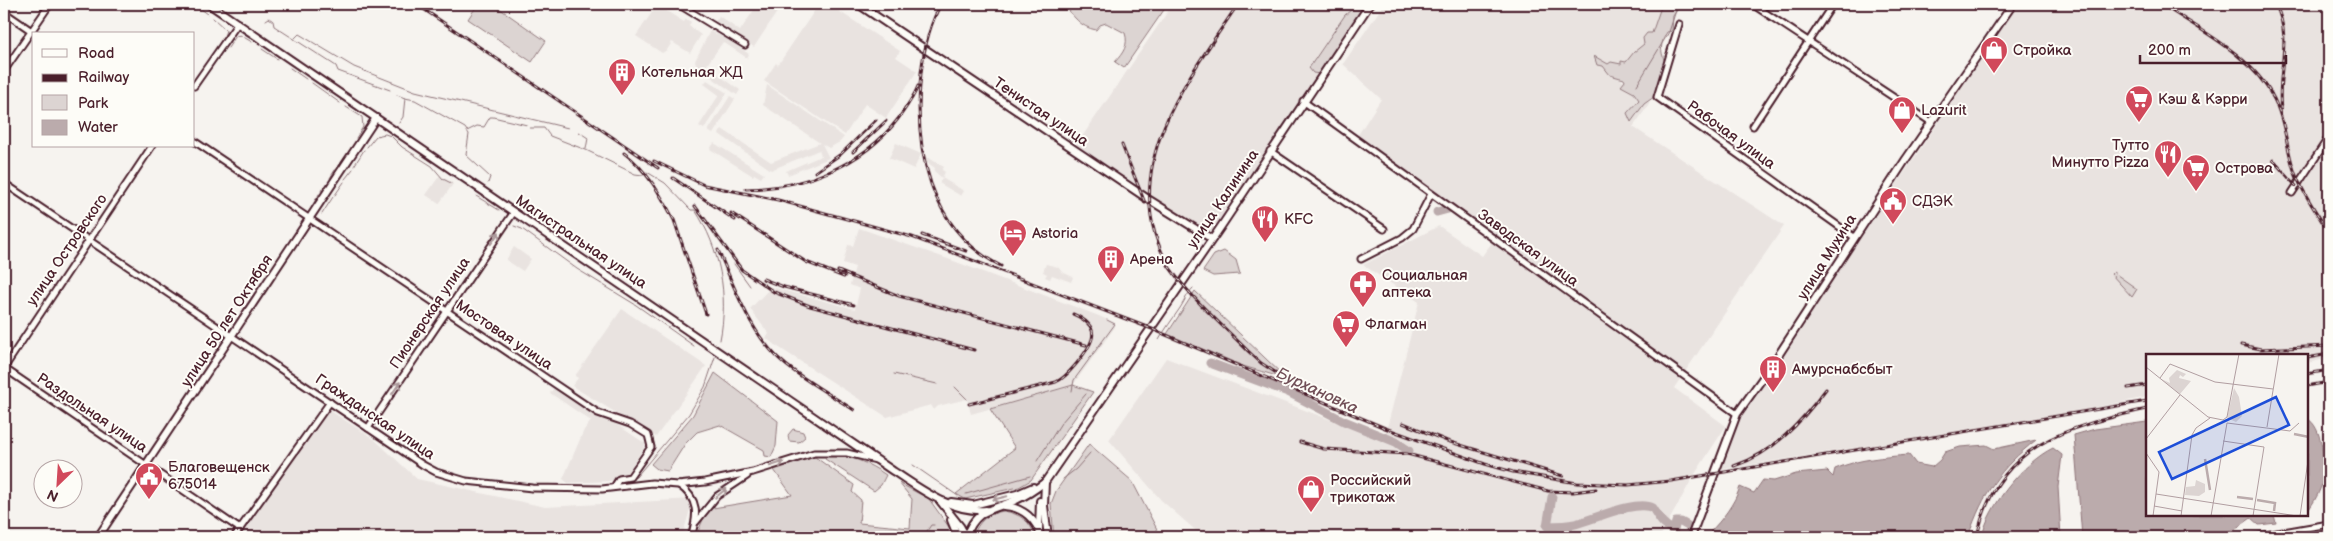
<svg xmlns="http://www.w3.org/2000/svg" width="2333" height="541" font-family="'Balsamiq Sans',sans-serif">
<rect width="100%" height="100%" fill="#f6f3ef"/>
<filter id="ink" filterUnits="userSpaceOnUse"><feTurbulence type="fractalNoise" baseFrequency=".02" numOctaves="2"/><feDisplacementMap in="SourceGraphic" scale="10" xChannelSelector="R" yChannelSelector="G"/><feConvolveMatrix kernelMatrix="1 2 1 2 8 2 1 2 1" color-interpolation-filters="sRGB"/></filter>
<g filter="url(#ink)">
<!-- built -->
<g fill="#e9e3e0">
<polygon points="758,4 778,4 781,6 754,47 715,22 719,16 740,31"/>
<polygon points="819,4 828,4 900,51 896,57 917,71 886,118 865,104 845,135 764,81 776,63 778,65"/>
<polygon points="1173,4 1368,4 1211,232 1204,233 1077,148 1077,144"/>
<polygon points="1384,4 1668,4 1660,33 1618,77 1650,103 1633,127 1784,226 1674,388 1726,426 1693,477 1660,537 1203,537 1161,500 1109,440 1166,358 1384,440 1419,302 1363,265 1439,226 1482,256 1496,237 1358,135 1381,99 1343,64"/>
<polygon points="2018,4 2329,4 2329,358 2307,363 2307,355 2147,355 2147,397 2071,413 1720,470 1739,418"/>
<polygon points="657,5 684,22 686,19 691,22 689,26 701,35 690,53 672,42 667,50 662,53 636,36"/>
<polygon points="710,31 727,39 749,54 747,58 723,42 706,66 740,90 737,95 698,68 695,61"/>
<polygon points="707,80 727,93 704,129 699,126 719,95 704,84"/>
<polygon points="767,85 844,137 840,142 829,148 822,144 829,158 788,175 786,171 821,156 819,150 771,170 719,134 722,129 771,162 820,143 763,105"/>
<polygon points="730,96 735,99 713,134 708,131"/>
<polygon points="714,143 764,174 761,178 754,174 753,176 710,149"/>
<polygon points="896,143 921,154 914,169 889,158"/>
<polygon points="927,157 944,167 942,170 945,172 942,178 964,191 961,196 939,183 942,178 934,171 935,168 925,161"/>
<polygon points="440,175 453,184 439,204 426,195"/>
<polygon points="859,228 951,260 1099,316 1114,323 1115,327 1073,385 971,414 967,399 938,406 934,410 931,405 887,417 775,345 766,338 769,334 750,309 771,287 855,309 860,289 850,285 855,267 843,263 848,245 853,246"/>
<polygon points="514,247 531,259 523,271 506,260"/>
<polygon points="1046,264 1058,267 1062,272 1073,277 1071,282 1052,275 1050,279 1045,277 1047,274 1043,272"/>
<polygon points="622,309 706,366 656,437 572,386 578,378 575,376"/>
<polygon points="554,388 591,413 604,416 646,444 625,477 609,481 568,483 563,479 584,430 591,421 550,393"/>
<polygon points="329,410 374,439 417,479 545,507 693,499 682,537 235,537"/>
</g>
<!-- green -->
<g fill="#dcd4d2" stroke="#937a7e">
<polygon points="478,4 493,4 546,41 532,62 468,19"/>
<path d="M 1064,4 L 1168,4 L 1124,68 L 1115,62 C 1123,53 1129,45 1125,33 L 1106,23 L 1100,25 L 1096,30 C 1080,27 1073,16 1064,4 Z"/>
<polygon points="1358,4 1367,4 1320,74 1313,73 1309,68 1345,15"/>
<path d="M 1662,4 L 1681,4 L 1673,16 L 1672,31 L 1667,32 C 1660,44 1660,50 1665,62 L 1662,66 L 1660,81 L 1654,97 L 1644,104 L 1631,122 L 1627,113 L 1639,100 L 1634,93 L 1621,86 L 1625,81 L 1624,79 L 1610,75 L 1603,66 L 1597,65 L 1594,56 L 1608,64 L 1611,62 L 1621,64 L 1621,61 L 1626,62 L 1634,52 L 1644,44 L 1643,38 L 1647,33 L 1652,33 Z"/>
<polygon points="1224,251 1236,260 1240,274 1213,276 1203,271 1214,255"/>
<polygon points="2113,272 2137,289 2132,297 2111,274"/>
<polygon points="1195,291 1287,379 1243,366 1167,334"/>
<polygon points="715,373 778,421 776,446 771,457 765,456 764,450 720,425 697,432 685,444 668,471 657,469 651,464 693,415"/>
<polygon points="1073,385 1093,392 1031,480 1019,487 965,499 956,494 1015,448 990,409"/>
<polygon points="793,429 803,432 805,437 799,442 789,441 788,435"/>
<polygon points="1089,444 1132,481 1161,537 1054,537 1051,504 1056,491"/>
<path d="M 829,454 C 851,456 867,462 886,475 L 881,485 L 874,491 L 825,459 Z"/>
<polygon points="815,457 854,485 852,492 861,500 859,523 910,528 912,499 899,483 929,499 954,534 955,537 696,537 707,509 792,495 774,470"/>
<path d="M 1004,511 C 1020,514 1031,521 1035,537 L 973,537 C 978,521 988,513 1004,511 Z"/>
</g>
<!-- water -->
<g fill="#bbabac" stroke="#8e7378">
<path d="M 2307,419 C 2322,424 2326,466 2323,480 C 2320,492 2314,502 2307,512 Z"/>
<polygon points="2147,422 2147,515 2274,515 2276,523 2259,525 2251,518 2236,529 2211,537 2082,537 2074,435 2095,429"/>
<path d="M 2036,440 C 1999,469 1984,492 1968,537 L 1798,537 L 1796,532 C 1772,532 1749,541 1725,537 C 1719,536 1715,533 1710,532 C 1722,520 1735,503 1740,487 L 1754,493 L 1763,480 L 1774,481 L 1796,474 L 1827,471 L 1833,477 L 1835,469 C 1858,459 1884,457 1909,455 L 1916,464 L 1932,467 L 1940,460 L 1945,452 L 1960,447 L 1986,445 L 1994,449 Z"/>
<path d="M 2053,448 L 2062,455 L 2058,487 L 2061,537 L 1982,537 C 1988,506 2024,462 2053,448 Z"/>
</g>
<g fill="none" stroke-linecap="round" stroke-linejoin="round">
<!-- stream -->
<g stroke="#8e7378" stroke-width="1">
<polyline points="193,4 195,5"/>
<polyline points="201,9 208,14"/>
<polyline points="213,18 226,30 223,40"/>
<polyline points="266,20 269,18 273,21 274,26 336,66 338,71 390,90"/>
<polyline points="295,38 299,34 354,67 415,91 568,128"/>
<polyline points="228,48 236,36 240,35 252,42"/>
<polyline points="262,49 277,59"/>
<polyline points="290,68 306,79"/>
<polyline points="312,83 340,103"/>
<polyline points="1637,85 1669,32 1678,4"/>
<polyline points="397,95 405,98 403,117 399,123"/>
<polyline points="405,98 415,100 465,128 469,134 466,155 490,177 488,183"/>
<polyline points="346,107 362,117 363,127 356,138"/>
<polyline points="467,131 477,126 484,127 490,117 493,117 527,125 530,128 544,128 550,136 586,150 635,174 643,175"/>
<polyline points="579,132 588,138 586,149"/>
<polyline points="367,147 376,136 385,134 391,136 402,147 432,166 443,179 451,183"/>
<polyline points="354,166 364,150"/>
<path d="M 647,172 L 665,183 L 691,210 L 695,210 C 720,248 729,295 720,340"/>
<polyline points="330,178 335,170"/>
<polyline points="345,179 353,169"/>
<polyline points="321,191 322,189"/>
<polyline points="335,195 344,182"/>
<polyline points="318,196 319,194"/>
<polyline points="476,196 499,210"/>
<polyline points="312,206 316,199"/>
<polyline points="322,214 333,197"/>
<polyline points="514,226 522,229 577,269 636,305 694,346"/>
<polyline points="734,264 750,286"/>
<path d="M 1159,340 C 1165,329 1172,320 1178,311 C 1184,303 1186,295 1193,288"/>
<polyline points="894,374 937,384"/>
<polyline points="955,387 967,399"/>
<polyline points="1072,391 1074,380 1115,324 1107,320"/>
<polyline points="1037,461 1061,423 1086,394"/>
<polyline points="913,465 958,496"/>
<polyline points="1063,479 1076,469 1090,453"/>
<polyline points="627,480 636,477 689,414 705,387 715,357"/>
<polyline points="966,494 1030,476"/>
<polyline points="923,537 931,525 934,525"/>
</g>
<!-- river -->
<g stroke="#bbabac" stroke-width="9">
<polyline points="1437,212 1448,209"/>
<polyline points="1210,363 1288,392 1344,421 1396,442 1409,451"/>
<path d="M 1552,497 L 1547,526 C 1556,526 1566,526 1575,524 C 1593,520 1636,499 1653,508 C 1659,518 1663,526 1674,530 L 1676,522 L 1681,522 L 1688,526"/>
</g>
<!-- minor casing -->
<g stroke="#4a1f2b" stroke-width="9">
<g id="minor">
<polyline points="678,4 745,45"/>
<polyline points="1752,4 1931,122"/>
<polyline points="4,12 36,34"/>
<polyline points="1679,24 1657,97 1854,237"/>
<polyline points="4,71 50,4"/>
<polyline points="194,86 238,23"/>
<polyline points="1303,101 1737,414"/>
<polyline points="1753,126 1833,4"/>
<polyline points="194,141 598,413 630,424 648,435 651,447 630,477 619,479 614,487"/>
<path d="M 152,146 C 103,220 53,294 4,368 L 240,529"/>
<polyline points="1270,151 1384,229"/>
<polyline points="4,183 423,465 436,472 466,481 532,488 602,489 652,483 678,485 705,482 753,472 814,453 847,453 876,460"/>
<polyline points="2292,193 2329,137"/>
<polyline points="1361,259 1402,238 1413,229 1431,194"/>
<polyline points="368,428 514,212"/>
<path d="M 679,485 C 699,499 698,515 691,537"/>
<polyline points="696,522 717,496 747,476"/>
<polyline points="234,537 330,402"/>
<polyline points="2255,537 2329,524"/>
</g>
</g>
<!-- major casing -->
<g stroke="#4a1f2b" stroke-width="10">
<g id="major">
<path d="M 209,4 L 893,471 C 921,489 951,513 986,510"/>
<polyline points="858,4 1148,199 1212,239"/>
<polyline points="1045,482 1044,506 1048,537"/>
<polyline points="940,501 960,526 966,537"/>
<polyline points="951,502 973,505 1017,494 1033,487"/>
<path d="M 1004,506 C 1023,507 1037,520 1041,537"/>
<polyline points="951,520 958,537"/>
<polyline points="1039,529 1040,501"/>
<polyline points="98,537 376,118"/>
<path d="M 966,537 C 976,507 993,511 1018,499 C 1028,495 1036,489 1045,482 L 1220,228 L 1370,4"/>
<polyline points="1691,537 1737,414 1772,365 1906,159 2013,4"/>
</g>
</g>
<!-- minor -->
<use href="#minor" stroke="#fdfcf7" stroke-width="5"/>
<!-- major -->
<use href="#major" stroke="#fdfcf7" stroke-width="6"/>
<!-- rail casing -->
<g stroke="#4a1f2b" stroke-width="3">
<g id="rail">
<polyline points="416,4 658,168"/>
<path d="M 941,4 C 929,25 924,49 921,73 C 913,147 929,230 1001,266"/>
<path d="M 1238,4 C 1194,71 1130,148 1155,234 C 1159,246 1163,258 1170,268 C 1192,299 1222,325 1248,351 L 1261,363 L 1292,383"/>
<path d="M 2161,4 C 2200,30 2252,55 2274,99 C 2286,122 2286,149 2295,173 C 2303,194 2318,214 2329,233"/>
<path d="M 2275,4 C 2294,38 2276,74 2281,109"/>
<polyline points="1122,145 1145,203"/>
<polyline points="853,152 886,121"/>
<path d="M 624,153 C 646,169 661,195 674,220 L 706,314"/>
<polyline points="2273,160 2296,186"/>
<polyline points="654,161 704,185 778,200 912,237 1152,329 1385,428 1485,464 1513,472 1577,483 1628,485 1671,481 2147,401"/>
<polyline points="815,172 841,154 876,120"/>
<polyline points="673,178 735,220"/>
<path d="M 746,189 C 804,188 862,166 898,119 C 905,109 914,97 918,86"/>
<polyline points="695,206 742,270 774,292 810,306 974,350"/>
<polyline points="731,213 806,262 844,277"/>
<polyline points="922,235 966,251"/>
<path d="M 718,250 C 736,290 751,337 786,365 C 807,382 831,395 854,410"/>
<polyline points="838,271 899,296 1086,345"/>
<polyline points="763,279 784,287 854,305"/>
<polyline points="2241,345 2261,349 2329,346"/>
<polyline points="2307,358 2329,354"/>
<polyline points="2307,374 2329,370"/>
<polyline points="2307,386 2329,382"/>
<polyline points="2128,388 2147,385"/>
<path d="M 969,404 L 1056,382 C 1065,378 1071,370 1077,363 C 1094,342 1103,327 1073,314"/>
<polyline points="1403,423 1447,441 1563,476"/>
<polyline points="1300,442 1324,449 1407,454 1548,491 1573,492 1596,489"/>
<path d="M 1734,466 C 1774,453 1802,421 1826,389"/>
<path d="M 1977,537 C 1996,445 2066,427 2147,409"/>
</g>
</g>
<!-- rail -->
<use href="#rail" stroke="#fdfcf7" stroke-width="1" stroke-dasharray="4" stroke-linecap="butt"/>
</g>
<!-- one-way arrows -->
<defs><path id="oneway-shaft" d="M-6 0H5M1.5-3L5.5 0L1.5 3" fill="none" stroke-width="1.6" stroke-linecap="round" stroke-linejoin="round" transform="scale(1.25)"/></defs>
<g stroke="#ac999b">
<use href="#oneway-shaft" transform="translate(495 238) rotate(-55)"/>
<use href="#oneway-shaft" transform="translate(396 388) rotate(-56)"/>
<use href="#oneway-shaft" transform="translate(777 464) rotate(-18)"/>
<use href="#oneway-shaft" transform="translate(721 493) rotate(-39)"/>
<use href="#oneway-shaft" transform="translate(1000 498) rotate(166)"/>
</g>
</g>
<!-- icons -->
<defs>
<g id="shop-pin" transform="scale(1.4375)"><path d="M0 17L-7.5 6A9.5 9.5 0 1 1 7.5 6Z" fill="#d1495b" stroke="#fdfcf7"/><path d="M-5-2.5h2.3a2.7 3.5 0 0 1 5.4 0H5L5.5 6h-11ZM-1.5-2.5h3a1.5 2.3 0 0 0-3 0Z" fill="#fff"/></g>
<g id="building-pin" transform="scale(1.4375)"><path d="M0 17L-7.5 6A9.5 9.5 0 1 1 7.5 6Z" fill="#d1495b" stroke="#fdfcf7"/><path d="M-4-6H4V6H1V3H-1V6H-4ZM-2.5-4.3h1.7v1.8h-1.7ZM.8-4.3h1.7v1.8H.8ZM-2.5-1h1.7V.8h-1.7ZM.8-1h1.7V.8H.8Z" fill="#fff"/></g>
<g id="supermarket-pin" transform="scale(1.4375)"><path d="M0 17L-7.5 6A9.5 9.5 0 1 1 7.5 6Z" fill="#d1495b" stroke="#fdfcf7"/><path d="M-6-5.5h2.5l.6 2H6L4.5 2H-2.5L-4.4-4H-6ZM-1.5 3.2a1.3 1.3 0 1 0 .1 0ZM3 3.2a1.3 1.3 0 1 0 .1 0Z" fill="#fff"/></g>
<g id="restaurant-pin" transform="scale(1.4375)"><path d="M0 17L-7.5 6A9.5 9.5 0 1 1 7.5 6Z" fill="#d1495b" stroke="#fdfcf7"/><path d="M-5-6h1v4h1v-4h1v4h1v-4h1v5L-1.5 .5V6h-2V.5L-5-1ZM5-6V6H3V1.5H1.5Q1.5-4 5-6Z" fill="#fff"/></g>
<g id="civic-pin" transform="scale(1.4375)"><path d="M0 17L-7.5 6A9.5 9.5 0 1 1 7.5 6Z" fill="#d1495b" stroke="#fdfcf7"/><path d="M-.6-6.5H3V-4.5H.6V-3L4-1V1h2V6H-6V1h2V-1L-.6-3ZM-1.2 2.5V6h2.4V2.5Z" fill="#fff"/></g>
<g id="hotel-pin" transform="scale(1.4375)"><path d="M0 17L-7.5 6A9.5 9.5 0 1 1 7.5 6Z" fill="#d1495b" stroke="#fdfcf7"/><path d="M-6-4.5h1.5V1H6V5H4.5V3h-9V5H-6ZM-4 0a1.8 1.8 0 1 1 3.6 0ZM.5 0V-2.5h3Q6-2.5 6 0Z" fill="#fff"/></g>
<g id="pharmacy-pin" transform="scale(1.4375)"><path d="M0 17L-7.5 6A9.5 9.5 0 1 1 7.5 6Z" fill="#d1495b" stroke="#fdfcf7"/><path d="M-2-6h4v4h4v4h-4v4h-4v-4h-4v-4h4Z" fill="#fff"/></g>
</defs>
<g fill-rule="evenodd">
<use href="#shop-pin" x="1994" y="50"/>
<use href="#building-pin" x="622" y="72"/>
<use href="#supermarket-pin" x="2139" y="99"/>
<use href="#shop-pin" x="1902" y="110"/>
<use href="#restaurant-pin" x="2168" y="154"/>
<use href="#supermarket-pin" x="2196" y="168"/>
<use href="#civic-pin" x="1893" y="201"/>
<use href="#restaurant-pin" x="1265" y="219"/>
<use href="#hotel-pin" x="1013" y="233"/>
<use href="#building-pin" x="1111" y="259"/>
<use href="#pharmacy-pin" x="1363" y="284"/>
<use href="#supermarket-pin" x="1346" y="324"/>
<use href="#building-pin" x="1773" y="369"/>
<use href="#civic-pin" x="149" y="476"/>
<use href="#shop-pin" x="1311" y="489"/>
</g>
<g text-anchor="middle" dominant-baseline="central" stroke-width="4" stroke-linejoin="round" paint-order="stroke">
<!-- poi labels -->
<g font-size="15" fill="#4a1f2b" stroke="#fdfcf7" text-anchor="start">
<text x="2013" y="50">Стройка</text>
<text x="641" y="72">Котельная ЖД</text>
<text x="2158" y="99">Кэш &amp; Кэрри</text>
<text x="1921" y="110">Lazurit</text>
<text x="2149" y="145" text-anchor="end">Тутто<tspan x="2149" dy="17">Минутто Pizza</tspan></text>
<text x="2215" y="168">Острова</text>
<text x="1912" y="201">СДЭК</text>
<text x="1284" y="219">KFC</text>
<text x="1032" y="233">Astoria</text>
<text x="1130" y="259">Арена</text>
<text x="1382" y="275">Социальная<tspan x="1382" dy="17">аптека</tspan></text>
<text x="1365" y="324">Флагман</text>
<text x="1792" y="369">Амурснабсбыт</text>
<text x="168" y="467">Благовещенск<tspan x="168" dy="17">675014</tspan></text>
<text x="1330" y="480">Российский<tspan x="1330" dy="17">трикотаж</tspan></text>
</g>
<!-- street labels -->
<g font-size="15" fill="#4a1f2b" stroke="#fdfcf7">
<text transform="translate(1041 112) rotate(34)">Тенистая улица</text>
<text transform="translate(1731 135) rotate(36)">Рабочая улица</text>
<text transform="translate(1223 199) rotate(-56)">улица Калинина</text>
<text transform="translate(581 242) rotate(34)">Магистральная улица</text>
<text transform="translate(1528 248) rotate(36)">Заводская улица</text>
<text transform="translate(67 250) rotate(-56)">улица Островского</text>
<text transform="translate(1827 257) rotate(-58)">улица Мухина</text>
<text transform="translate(430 313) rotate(-56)">Пионерская улица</text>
<text transform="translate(227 321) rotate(-57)">улица 50 лет Октября</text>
<text transform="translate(504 335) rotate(34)">Мостовая улица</text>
<text transform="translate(92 413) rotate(34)">Раздольная улица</text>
<text transform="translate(375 417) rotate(34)">Гражданская улица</text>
</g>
<!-- water labels -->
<g font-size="16" font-style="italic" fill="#725058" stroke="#fdfcf7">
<text transform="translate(1317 391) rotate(25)">Бурхановка</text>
</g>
</g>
<!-- overview -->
<g transform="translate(2146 354)">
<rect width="162" height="162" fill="#f6f3ef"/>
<path d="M 31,16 L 40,20 L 37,23 L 34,21 L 33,24 L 45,27 L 34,40 L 15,25 L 24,29 L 23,24 ZM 88,34 L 93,43 L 96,62 L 90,68 L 81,64 ZM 50,126 L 59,130 L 59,138 L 53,142 L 39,141 L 40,133 L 49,132 Z" fill="#dcd4d2"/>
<path fill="none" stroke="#bbabac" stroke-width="2.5" d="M 148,80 L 163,83M 59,105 L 64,136M 91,143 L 107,145M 111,146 L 129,149 L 128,157"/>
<path fill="none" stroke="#b19ea1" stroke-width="1" d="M 0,13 L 62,63 L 77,66 L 81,63 L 93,0M 14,24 L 24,10 L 69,28 L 127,35M 121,73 L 133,0M 0,85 L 34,41M 77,87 L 118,93 L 107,162M 0,99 L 13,118 L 7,162M 10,140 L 151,162M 8,152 L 36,157M 35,162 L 46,81 L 50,74 L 64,64M 65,162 L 81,69 L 144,77 L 153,69M 154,162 L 163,100"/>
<path fill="#1d4ed8" fill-opacity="0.15" stroke="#1d4ed8" stroke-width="2.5" d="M 130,43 L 143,71 L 26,125 L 13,98 Z"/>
<rect width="162" height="162" fill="none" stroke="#4a1f2b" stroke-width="2.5"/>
</g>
<!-- margin -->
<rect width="2333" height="541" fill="none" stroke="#fdfcf7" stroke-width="20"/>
<rect x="10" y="10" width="2313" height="521" fill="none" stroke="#4a1f2b" stroke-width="2" filter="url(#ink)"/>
<!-- legend -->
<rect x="32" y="32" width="162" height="115" fill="#fdfcf7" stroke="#b5a4a5"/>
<rect x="42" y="49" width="25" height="8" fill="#fdfcf7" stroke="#b5a4a5"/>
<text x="78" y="58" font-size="15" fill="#4a1f2b">Road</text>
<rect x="42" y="74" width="25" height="8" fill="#4a1f2b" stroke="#b5a4a5"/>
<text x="78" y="82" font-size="15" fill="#4a1f2b">Railway</text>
<rect x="42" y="95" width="25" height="15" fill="#dcd4d2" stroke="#b5a4a5"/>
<text x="78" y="108" font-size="15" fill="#4a1f2b">Park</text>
<rect x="42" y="120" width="25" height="15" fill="#bbabac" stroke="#b5a4a5"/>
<text x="78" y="132" font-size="15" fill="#4a1f2b">Water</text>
<!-- north arrow -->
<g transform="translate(58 484) rotate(205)"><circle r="24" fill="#fdfcf7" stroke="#b5a4a5"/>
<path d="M0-4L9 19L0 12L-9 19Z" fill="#d1495b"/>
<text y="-8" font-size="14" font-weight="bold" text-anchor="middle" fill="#4a1f2b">N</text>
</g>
<!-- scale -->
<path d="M2140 55v8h146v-8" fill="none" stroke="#4a1f2b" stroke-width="2.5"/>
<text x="2148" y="55" font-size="15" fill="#4a1f2b" stroke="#fdfcf7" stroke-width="4" paint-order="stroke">200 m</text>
</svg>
